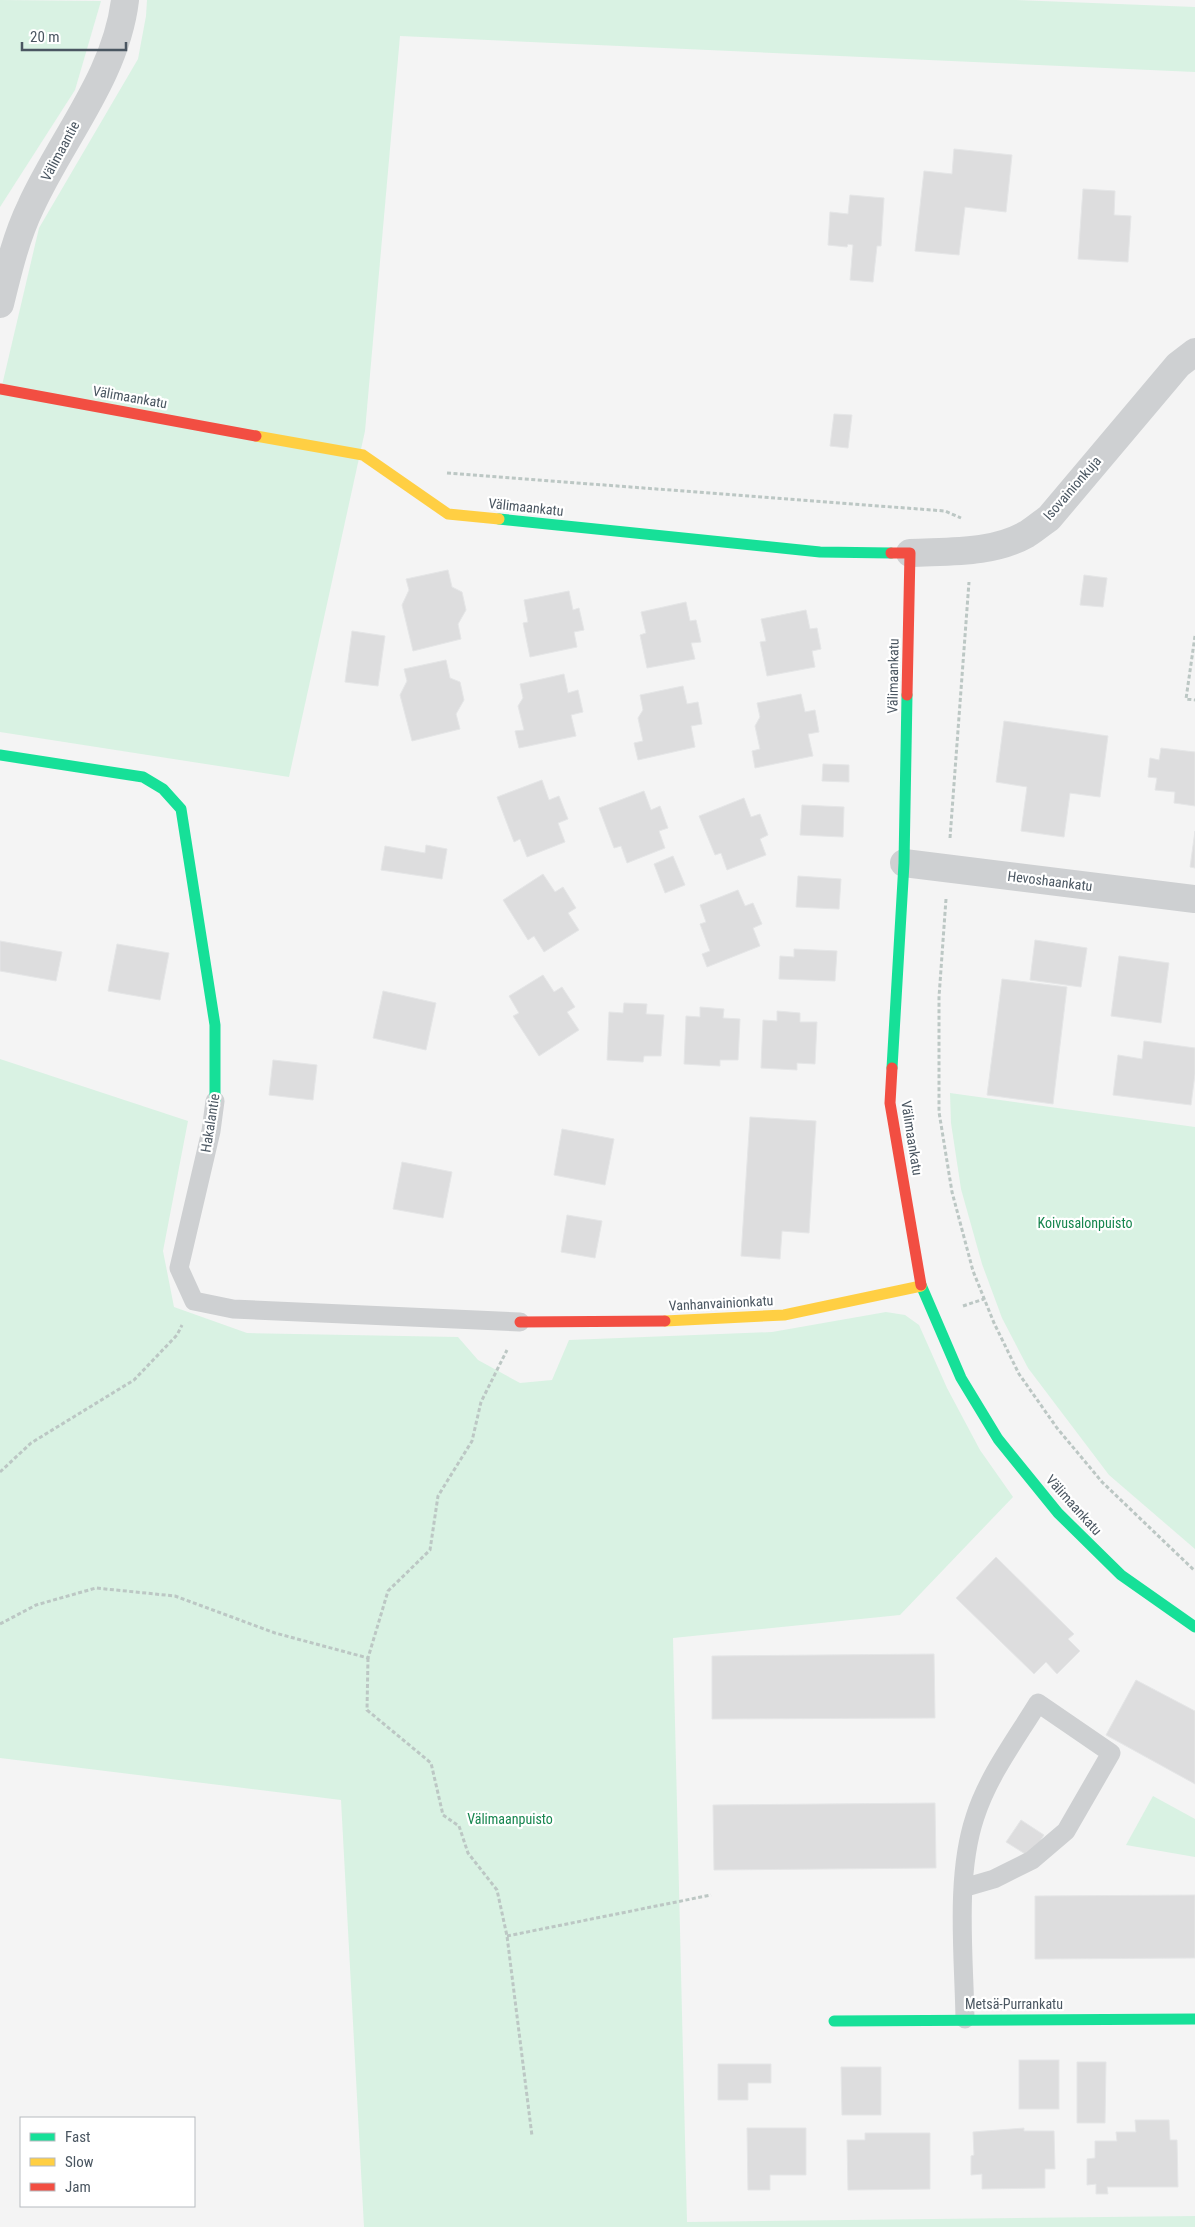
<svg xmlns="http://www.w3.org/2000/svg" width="1195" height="2227" font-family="'Roboto Condensed',sans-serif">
<rect width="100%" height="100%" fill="#f4f4f4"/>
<!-- green -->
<g fill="#d9f2e3">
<polygon points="0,0 101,1 75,90 0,207"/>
<polygon points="147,0 1015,0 1195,7 1195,72 400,36 365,431 289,777 0,732 0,394 39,228 138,59 146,16"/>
<polygon points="0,1059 188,1121 163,1251 174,1307 247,1333 458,1337 478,1360 520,1383 552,1380 569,1340 772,1332 886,1312 905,1315 919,1325 947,1388 980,1450 1013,1497 900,1615 673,1638 687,2222 1195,2216 1195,2227 364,2227 341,1800 0,1758"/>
<polygon points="950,1093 1195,1127 1195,1549 1109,1475 1028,1368 1002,1318 982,1264 961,1189 951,1123"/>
<polygon points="1153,1796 1195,1819 1195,1857 1126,1845"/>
</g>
<!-- building -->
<g fill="#ddddde" stroke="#e5e6e7">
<polygon points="954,149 1012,155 1006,212 965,207 959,255 915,251 924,171 952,174"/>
<polygon points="1083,189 1115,191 1114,215 1131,216 1128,262 1078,259"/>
<polygon points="850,195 884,198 881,246 877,246 873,282 850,280 853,245 848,244 847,247 828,245 830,212 848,214"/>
<polygon points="834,414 852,415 848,448 830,446"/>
<polygon points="448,570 452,587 462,592 466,610 458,624 461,639 413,651 402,605 409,590 406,579"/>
<polygon points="1084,575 1107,578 1103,607 1080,605"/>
<polygon points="569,591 573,610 579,608 584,630 574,632 577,647 530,657 523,623 528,622 524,600"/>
<polygon points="686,602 690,621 696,620 701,642 691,643 695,659 647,668 640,635 646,633 641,612"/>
<polygon points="806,610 810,629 817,628 821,649 812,651 815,667 767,676 760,642 766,641 761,619"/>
<polygon points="352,631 385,636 378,686 345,682"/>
<polygon points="446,660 450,678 460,682 464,700 456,714 460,729 412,741 400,695 407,681 404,669"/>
<polygon points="564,674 568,693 578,690 583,712 571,715 576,736 519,748 515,731 524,730 518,706 523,698 520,684"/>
<polygon points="683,686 687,704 698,702 702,724 691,726 695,747 638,760 634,743 643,741 638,718 643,710 640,695"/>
<polygon points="801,694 805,712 815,710 819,732 808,734 813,756 755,768 752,751 760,749 755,726 760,717 757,703"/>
<polygon points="1004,721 1108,736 1100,797 1070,793 1064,837 1021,831 1027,787 996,782"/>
<polygon points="1161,748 1195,752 1195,806 1174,803 1175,792 1155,790 1157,778 1148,777 1150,758 1159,760"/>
<polygon points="823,764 849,765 849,782 822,781"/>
<polygon points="542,780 549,800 559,796 568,819 558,823 565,842 527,857 520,839 514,842 497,797"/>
<polygon points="644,791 651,810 660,806 668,828 659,831 665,848 627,863 621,846 614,848 599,808"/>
<polygon points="744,798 751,817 760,814 768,835 760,839 766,855 727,870 721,853 715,855 699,816"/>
<polygon points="802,805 844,807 843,837 800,835"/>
<polygon points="1195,831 1195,868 1190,867"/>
<polygon points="426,845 447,849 442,879 381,870 385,846 425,853"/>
<polygon points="673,856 685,885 665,893 654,864"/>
<polygon points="543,874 555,892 563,887 576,908 568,913 579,930 544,952 534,936 528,940 503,900"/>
<polygon points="798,876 841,879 839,909 796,907"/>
<polygon points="738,890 745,906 753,903 762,924 753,928 760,946 707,967 702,954 710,951 700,924 706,922 700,905"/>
<polygon points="1035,940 1087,948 1081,987 1030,980"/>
<polygon points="0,941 62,952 56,981 0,971"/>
<polygon points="117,944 169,953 160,1000 108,991"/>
<polygon points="794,949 837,951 835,981 779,979 780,956 794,957"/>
<polygon points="1119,956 1169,963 1161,1023 1111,1016"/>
<polygon points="543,975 554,992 562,987 575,1007 567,1012 579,1030 539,1056 513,1016 519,1013 509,996"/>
<polygon points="1002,979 1067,987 1053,1104 987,1095"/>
<polygon points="383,991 436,1003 426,1050 373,1038"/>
<polygon points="624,1003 647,1004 646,1014 664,1015 661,1056 644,1056 643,1062 607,1060 609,1012 623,1013"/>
<polygon points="700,1007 724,1009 723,1018 740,1019 738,1060 720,1060 720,1066 684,1064 686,1016 700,1017"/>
<polygon points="777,1011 800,1013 800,1022 817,1022 815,1064 797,1063 797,1070 761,1068 763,1020 777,1021"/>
<polygon points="1144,1041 1195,1048 1195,1074 1191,1105 1113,1095 1118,1055 1142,1059"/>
<polygon points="273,1060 317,1065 313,1100 269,1095"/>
<polygon points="750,1117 816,1121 809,1233 782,1231 780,1259 741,1256"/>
<polygon points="562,1129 614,1139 605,1185 554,1175"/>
<polygon points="402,1162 452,1172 443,1218 393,1209"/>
<polygon points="567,1215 602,1221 595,1258 561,1252"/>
<polygon points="996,1557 1074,1634 1068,1639 1080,1651 1057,1674 1046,1662 1034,1674 956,1598"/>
<polygon points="934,1654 935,1718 712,1719 712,1656"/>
<polygon points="1136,1680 1195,1711 1195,1784 1106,1735"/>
<polygon points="935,1803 936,1868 714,1870 713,1805"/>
<polygon points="1021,1820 1044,1835 1030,1857 1006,1842"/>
<polygon points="1195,1895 1195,1958 1035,1959 1035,1896"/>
<rect x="1019" y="2060" width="40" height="49"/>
<polygon points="1077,2062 1106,2062 1105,2123 1077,2123"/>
<polygon points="718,2064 771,2064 771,2083 748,2083 748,2100 718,2100"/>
<polygon points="841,2067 881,2067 881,2115 842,2115"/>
<polygon points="1135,2120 1169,2120 1170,2140 1177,2140 1178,2187 1107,2187 1108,2194 1096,2194 1096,2184 1087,2185 1087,2159 1095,2158 1095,2141 1117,2141 1116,2132 1136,2132"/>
<polygon points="747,2128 806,2128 806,2175 770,2175 770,2190 748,2190"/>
<polygon points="1024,2128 1024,2131 1054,2131 1055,2169 1045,2169 1045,2188 982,2189 982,2174 971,2175 971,2156 974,2155 973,2132"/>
<polygon points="865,2133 930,2133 930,2189 848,2190 847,2140 865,2140"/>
</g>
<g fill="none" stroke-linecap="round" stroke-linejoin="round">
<!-- path -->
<g stroke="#bcc7c4" stroke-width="3" stroke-dasharray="4 2.5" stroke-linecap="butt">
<polyline points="447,473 945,511 961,518"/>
<polyline points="1195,636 1186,699 1195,700"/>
<polyline points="950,838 969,582"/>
<polyline points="946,899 939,997 939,1112 952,1192 973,1271 994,1323 1019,1374 1057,1428 1102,1482 1195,1571"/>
<polyline points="963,1306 984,1299"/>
<polyline points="0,1472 31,1443 134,1380 177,1335 182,1325"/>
<polyline points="0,1624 36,1605 96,1588 175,1596 275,1633 368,1658 388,1591 430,1550 438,1496 472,1441 481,1402 507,1350"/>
<polyline points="368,1658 367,1710 431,1763 443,1815 459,1826 468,1853 497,1890 507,1936 532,2136"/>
<polyline points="507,1936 711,1895"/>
</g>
<!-- lane -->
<g stroke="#ced0d2" stroke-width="19">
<polyline points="215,1101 211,1131 179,1268 194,1301 233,1309 520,1322"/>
<path d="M 963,1888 L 994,1879 L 1032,1860 L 1066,1831 L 1111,1753 L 1038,1703 C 1016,1739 988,1776 975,1817 C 955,1877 964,1956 965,2019"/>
</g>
<!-- street -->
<g stroke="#ced0d2" stroke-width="28">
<path d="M 0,304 C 8,271 16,237 31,206 C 62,138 116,76 125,0"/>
<path d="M 910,553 C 949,551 992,554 1027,534 C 1035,529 1042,523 1049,518 L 1178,365 L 1195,352"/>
<polyline points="904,863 1195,899"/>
</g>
<!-- fast -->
<g stroke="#16e098" stroke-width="11">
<polyline points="499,519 820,552 891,553"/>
<polyline points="0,755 143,777 163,789 181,809 215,1025 215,1101"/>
<polyline points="892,1068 904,863 907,695"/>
<polyline points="921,1285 961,1378 998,1439 1058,1513 1121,1575 1195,1627"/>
<polyline points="834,2021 1195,2019"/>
</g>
<!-- slow -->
<g stroke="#ffcf43" stroke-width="11">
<polyline points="256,436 363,455 448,514 499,519"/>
<polyline points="665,1321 784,1315 921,1286"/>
</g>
<!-- jam -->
<g stroke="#f24e42" stroke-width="11">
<polyline points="0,389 256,436"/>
<polyline points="891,553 910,553 907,695"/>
<polyline points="892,1068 890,1103 921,1285"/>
<polyline points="520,1322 665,1321"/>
</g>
</g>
<g text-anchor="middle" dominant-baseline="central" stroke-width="4.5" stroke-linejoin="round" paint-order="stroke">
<!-- street labels -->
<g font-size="14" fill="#4a5661" stroke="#fff">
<text transform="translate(60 151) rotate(-62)">Välimaantie</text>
<text transform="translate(130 397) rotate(10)">Välimaankatu</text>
<text transform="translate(1072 488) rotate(-49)">Isovainionkuja</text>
<text transform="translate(526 507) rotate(6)">Välimaankatu</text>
<text transform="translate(893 676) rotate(-89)">Välimaankatu</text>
<text transform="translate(1050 881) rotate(7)">Hevoshaankatu</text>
<text transform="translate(210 1123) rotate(-81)">Hakalantie</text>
<text transform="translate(912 1138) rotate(81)">Välimaankatu</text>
<text transform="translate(721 1303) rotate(-3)">Vanhanvainionkatu</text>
<text transform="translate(1074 1505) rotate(48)">Välimaankatu</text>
<text x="1014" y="2004">Metsä-Purrankatu</text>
</g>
<!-- park labels -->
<g font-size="14" fill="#17864f" stroke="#fff">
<text x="1085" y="1223">Koivusalonpuisto</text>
<text x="510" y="1819">Välimaanpuisto</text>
</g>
</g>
<!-- legend -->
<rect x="20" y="2117" width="175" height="90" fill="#ffffff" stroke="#b7bbc0"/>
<rect x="30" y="2133" width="25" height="8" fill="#16e098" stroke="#b7bbc0"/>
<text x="65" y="2142" font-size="15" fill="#4a5661">Fast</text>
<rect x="30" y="2158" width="25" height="8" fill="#ffcf43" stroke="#b7bbc0"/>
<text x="65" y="2167" font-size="15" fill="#4a5661">Slow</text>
<rect x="30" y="2183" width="25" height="8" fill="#f24e42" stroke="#b7bbc0"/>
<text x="65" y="2192" font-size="15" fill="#4a5661">Jam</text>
<!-- scale -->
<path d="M22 42v8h104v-8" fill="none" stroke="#4a5661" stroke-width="2.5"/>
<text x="30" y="42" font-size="15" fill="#4a5661" stroke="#ffffff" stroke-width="4" paint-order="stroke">20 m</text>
</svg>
